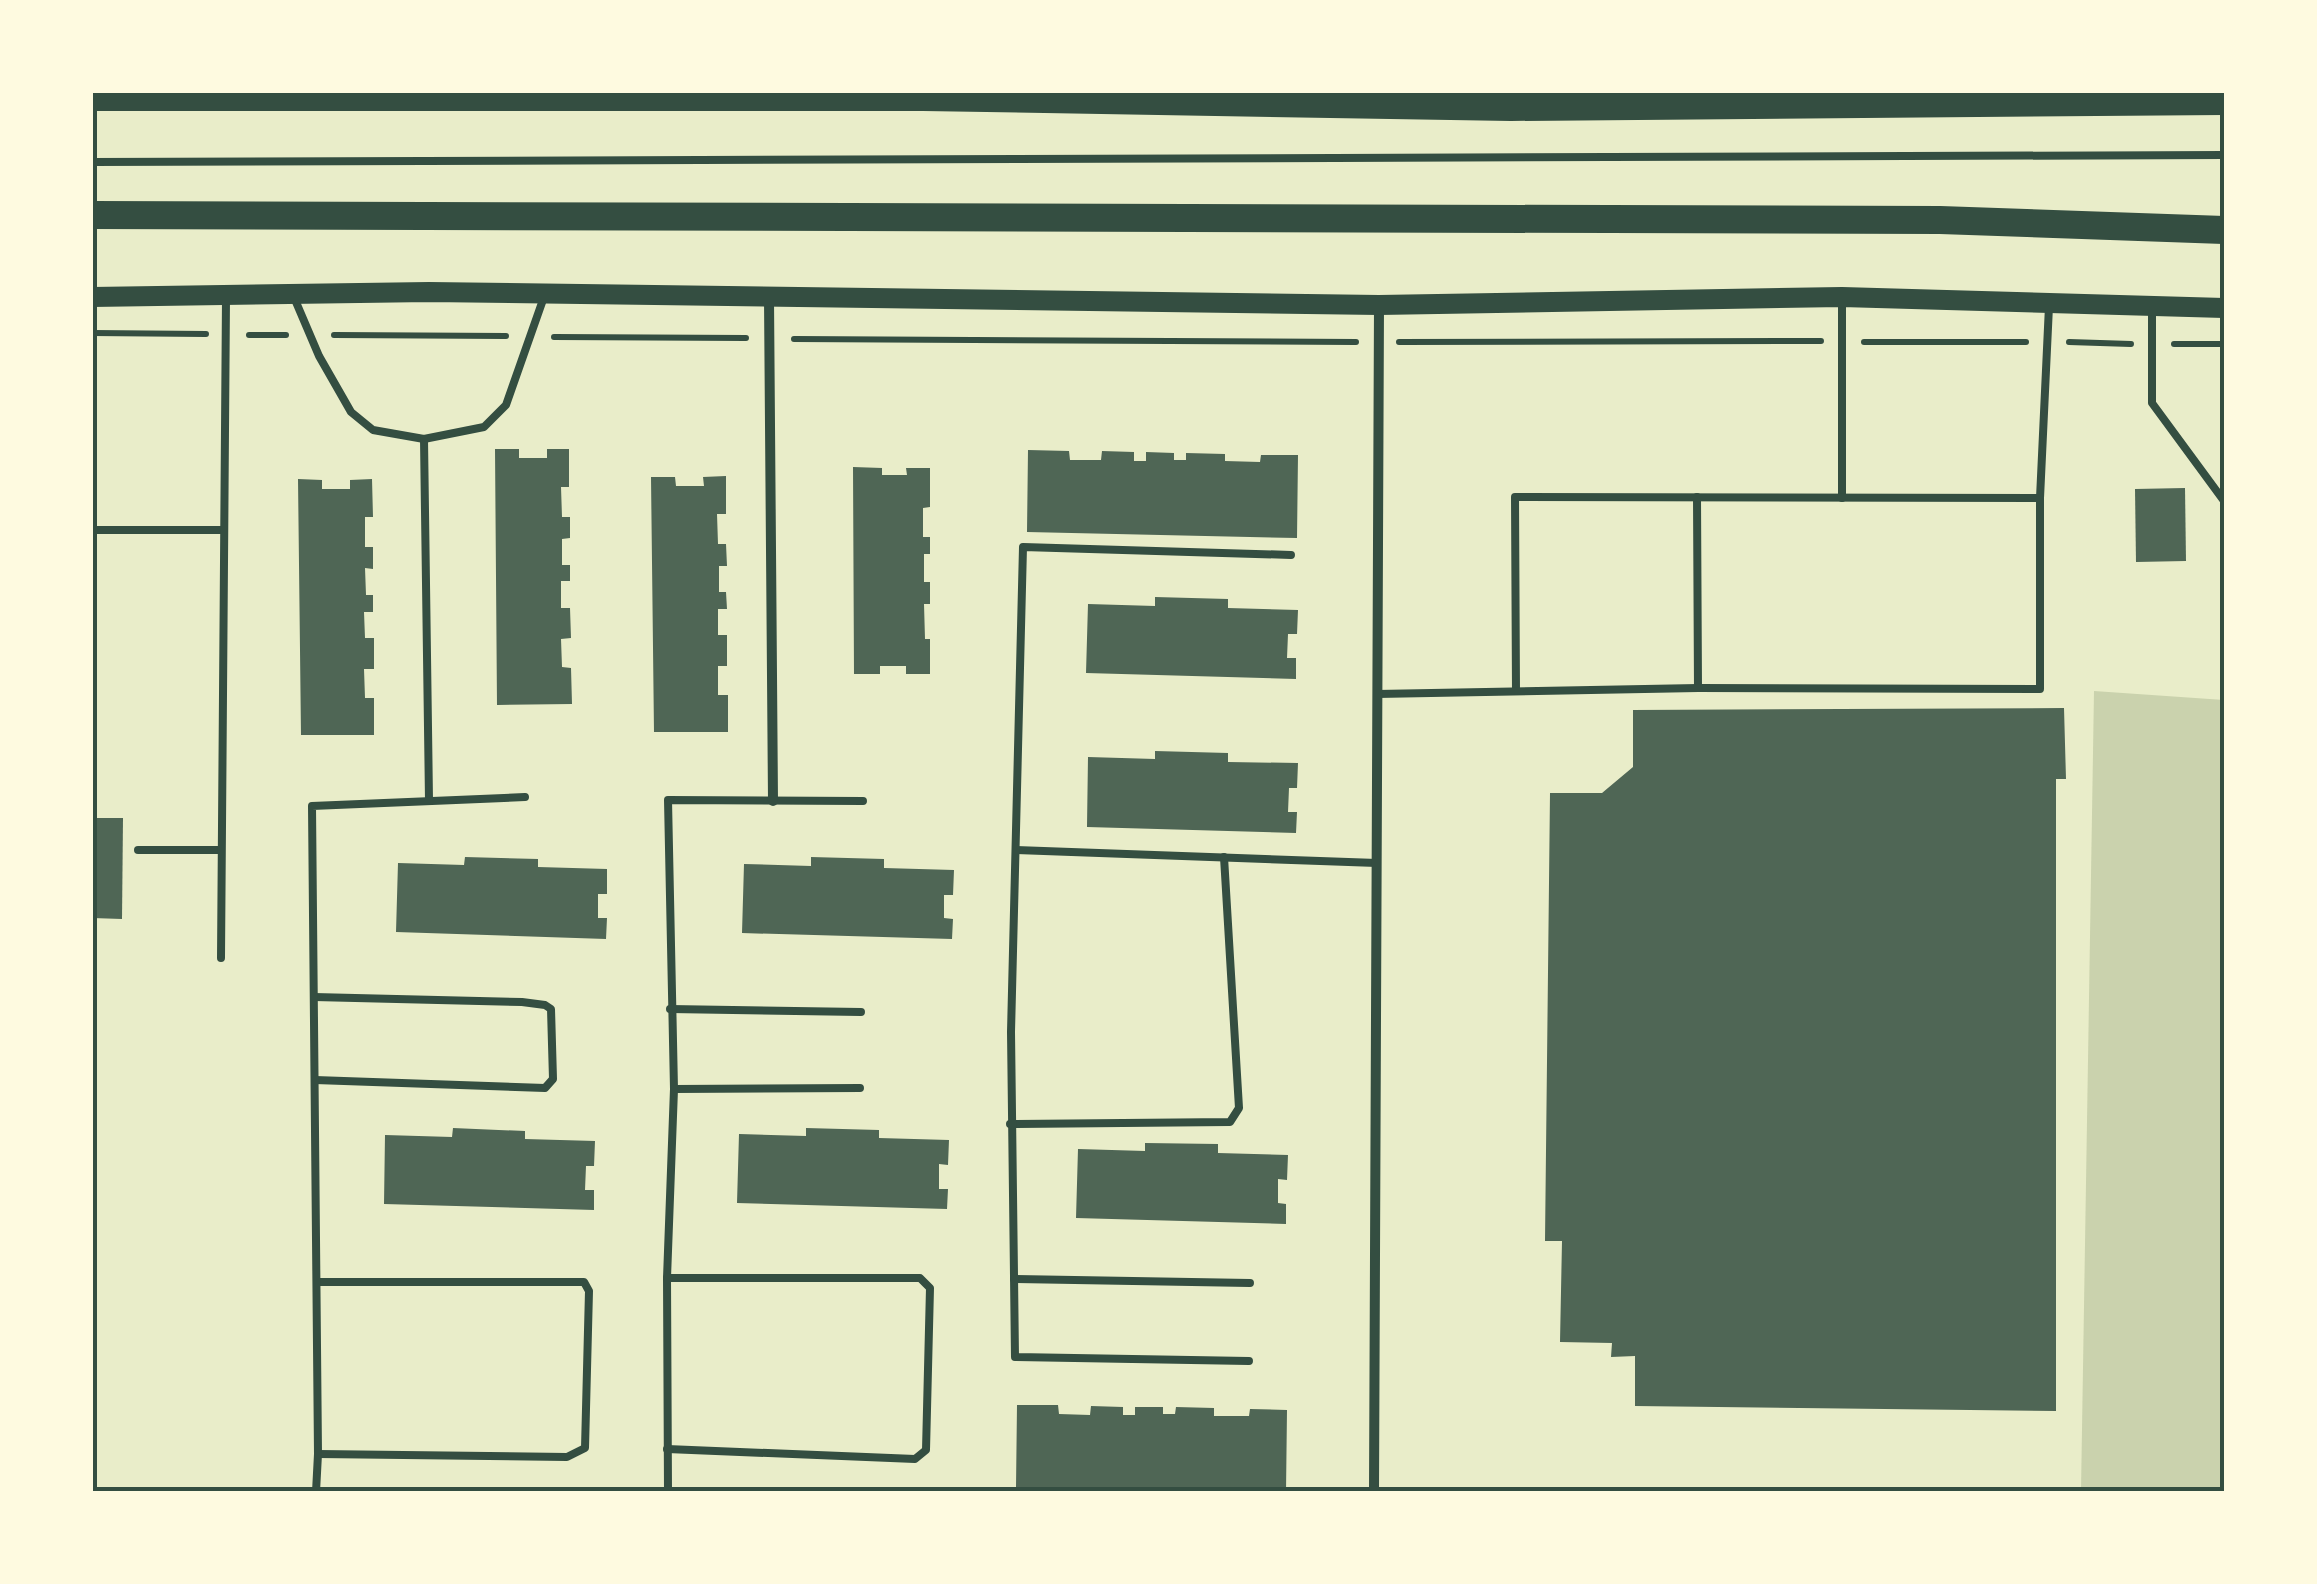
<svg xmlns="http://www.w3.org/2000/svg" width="2317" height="1584" font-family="'PT Sans Narrow',sans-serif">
<rect width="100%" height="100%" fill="#e9edc9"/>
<!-- green -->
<polygon fill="#cad2ad" points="2094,691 2224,700 2224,1491 2081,1491"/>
<!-- building -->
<g fill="#4f6655">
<polygon points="495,449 519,449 519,458 547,458 547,449 569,449 569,487 561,487 562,517 570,517 570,538 562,539 562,565 570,565 570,581 561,581 561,608 570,608 571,638 561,639 562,667 571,668 572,704 497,705"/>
<polygon points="1028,450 1069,451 1070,460 1101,460 1102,451 1134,452 1134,461 1146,461 1146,452 1174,453 1174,460 1186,460 1186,453 1225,454 1225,461 1260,462 1261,455 1298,455 1297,538 1027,532"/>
<polygon points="853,467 882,468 882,475 907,475 906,468 930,468 930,507 923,508 923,537 930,537 930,554 924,554 924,582 930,582 930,604 924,604 925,639 930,639 930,674 906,674 906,666 880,666 880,674 854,674"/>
<polygon points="726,476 726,514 717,514 718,544 726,544 727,566 719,566 719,592 726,592 727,609 718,609 718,635 727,635 727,666 718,666 718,695 728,695 728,732 654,732 651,477 675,477 676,486 704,486 703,477"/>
<polygon points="298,479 322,480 322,489 350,489 350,480 372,479 373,517 365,517 365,547 373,547 373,569 365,568 366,595 373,595 373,612 364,612 365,638 374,638 374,669 364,669 365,698 374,698 374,735 301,735"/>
<polygon points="2185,488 2186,561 2136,562 2135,489"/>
<polygon points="1155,597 1228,599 1228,608 1298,610 1297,634 1288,634 1287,658 1296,658 1296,679 1086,673 1088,604 1155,606"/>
<polygon points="2064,708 2066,779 2056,779 2056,1411 1635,1406 1635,1356 1611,1357 1612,1343 1560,1342 1562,1241 1545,1241 1550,793 1602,793 1633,767 1633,710"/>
<polygon points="1155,751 1228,753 1228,762 1298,763 1297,788 1289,788 1288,812 1297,812 1296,833 1087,827 1088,757 1155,759"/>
<polygon points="92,818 123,818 122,919 92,918"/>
<polygon points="465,857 538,859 538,867 607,869 607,894 598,894 598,918 607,918 606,939 396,932 398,863 464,865"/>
<polygon points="811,857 884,859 884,868 954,870 953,895 944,895 944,918 953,919 952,939 742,933 744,864 811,866"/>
<polygon points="453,1128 525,1131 525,1139 595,1141 594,1166 586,1166 585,1190 594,1190 594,1210 384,1204 385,1135 452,1137"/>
<polygon points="806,1128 879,1130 879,1138 949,1140 948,1165 939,1164 939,1189 948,1189 947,1209 737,1203 739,1134 806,1136"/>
<polygon points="1145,1143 1218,1144 1218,1153 1288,1155 1287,1180 1278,1179 1278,1203 1286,1204 1286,1224 1076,1218 1078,1149 1145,1151"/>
<polygon points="1017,1405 1058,1405 1059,1414 1090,1415 1091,1406 1123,1407 1123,1415 1135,1415 1135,1407 1163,1407 1163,1414 1175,1414 1176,1407 1214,1408 1214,1416 1249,1416 1250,1409 1287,1410 1286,1492 1016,1487"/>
</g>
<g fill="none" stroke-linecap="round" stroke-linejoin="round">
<!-- path -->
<g stroke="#344e41" stroke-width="6">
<polyline points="92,333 206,334"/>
<polyline points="249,335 286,335"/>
<polyline points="334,335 506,336"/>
<polyline points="554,337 746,338"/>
<polyline points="794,339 1356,342"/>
<polyline points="1399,342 1821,341"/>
<polyline points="1864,342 2026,342"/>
<polyline points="2069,342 2131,344"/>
<polyline points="2174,344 2224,344"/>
</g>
<!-- service -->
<g stroke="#344e41" stroke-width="8">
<polyline points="92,162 2224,155"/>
<polyline points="293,295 319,356 351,412 373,430 424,439 484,427 506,405 545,294"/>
<polyline points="1842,301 1842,498"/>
<polyline points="2152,306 2152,403 2224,501"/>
<polyline points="424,439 429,800"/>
<polyline points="1697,497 1698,688"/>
<polyline points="92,530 223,530"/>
<polyline points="1516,691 1515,497 2040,498"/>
<polyline points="1377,694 1698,688 2040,689 2040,498 2049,306"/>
<polyline points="138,850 221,850"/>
<polyline points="1016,850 1377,863"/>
<polyline points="221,958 226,298"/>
<polyline points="314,997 522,1002 545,1005 551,1009 553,1079 545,1088 315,1080"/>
<polyline points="670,1009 861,1012"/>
<polyline points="674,1089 860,1088"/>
<polyline points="1010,1124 1230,1122 1239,1108 1224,857"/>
<polyline points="1014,1279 1250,1283"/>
<polyline points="317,1282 584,1282 589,1291 585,1448 567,1457 318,1454"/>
<polyline points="1249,1361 1015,1357 1011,1032 1023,547 1291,555"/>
<polyline points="667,1449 915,1459 926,1450 930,1288 920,1278 667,1278"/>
<polyline points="316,1492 318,1454 312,806 525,797"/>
<polyline points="668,1492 667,1278 674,1089 668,800 863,801"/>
</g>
<!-- minor -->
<g stroke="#344e41" stroke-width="10">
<polyline points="769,299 773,801"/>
<polyline points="1374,1492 1379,305"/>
</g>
<!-- secondary -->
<polyline stroke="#344e41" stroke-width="20" points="92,297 429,292 1379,305 1842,297 2224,308"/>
<!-- trunk -->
<g stroke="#344e41" stroke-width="28">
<polyline points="92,97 923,97 1511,107 2224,101"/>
<polyline points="92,215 1940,220 2224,230"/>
</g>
</g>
<!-- border -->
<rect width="2317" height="1584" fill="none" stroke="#fefae0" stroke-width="190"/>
<rect x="95" y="95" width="2127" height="1394" fill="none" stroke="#344e41" stroke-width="4"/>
</svg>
